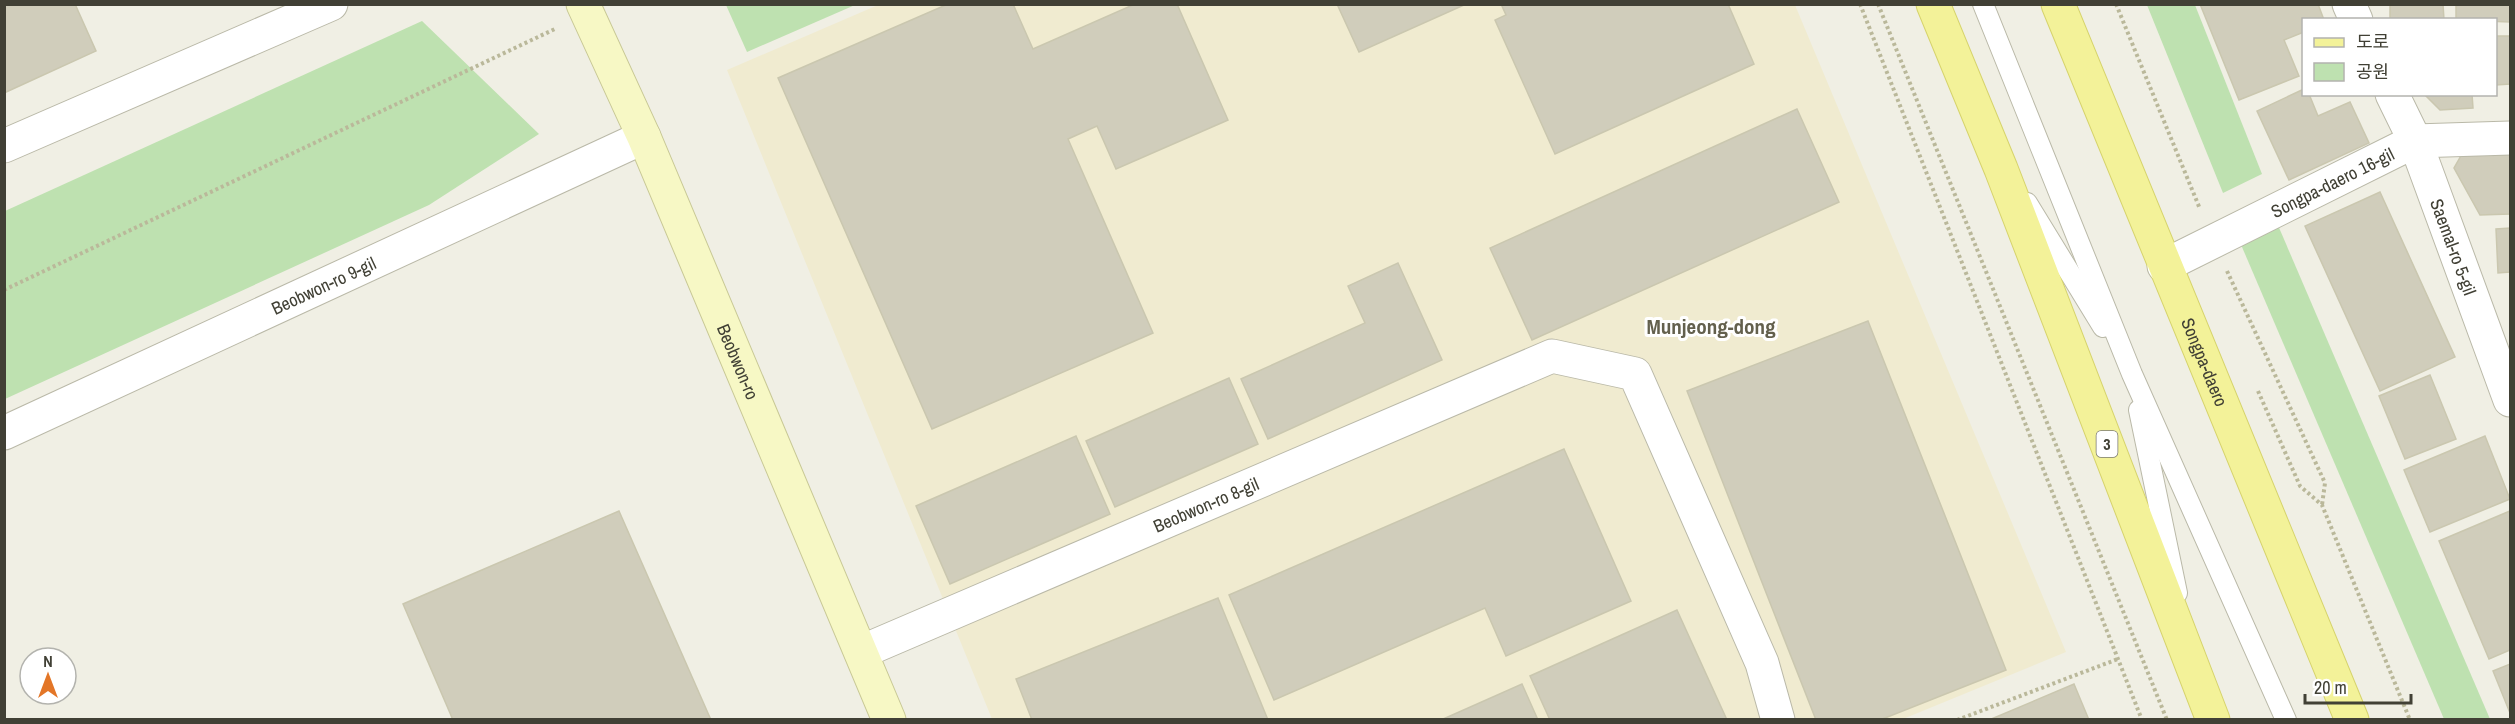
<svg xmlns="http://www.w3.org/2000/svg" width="2515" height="724" font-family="'Archivo Narrow','Noto Sans KR',sans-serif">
<rect width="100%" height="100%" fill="#f0efe4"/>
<!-- commercial -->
<polygon fill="#f0ebd0" points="878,5 1795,5 2066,652 1903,719 992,719 727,70"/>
<!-- green -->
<g fill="#bee1b0">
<polygon points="726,5 855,5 747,52"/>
<polygon points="2147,5 2195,5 2262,174 2223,193"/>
<polygon points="422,21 539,134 429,205 5,399 5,211"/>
<polygon points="2277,223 2490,719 2444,719 2239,240"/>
</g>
<!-- building -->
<g fill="#d0cdbb" stroke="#cac7af" stroke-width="1.5">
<polygon points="4,4 75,4 96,51 4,93"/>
<polygon points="948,4 1013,4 1033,49 1135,4 1177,4 1228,120 1116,169 1097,126 1068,139 1153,333 932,429 778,78"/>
<polygon points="1337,4 1464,4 1464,5 1359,52"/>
<polygon points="1501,4 1728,4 1754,64 1555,154 1495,20 1506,15"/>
<polygon points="2200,4 2318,4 2324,20 2304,20 2304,32 2284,40 2299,76 2239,100"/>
<polygon points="2390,4 2443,4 2444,20 2390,20"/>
<polygon points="2456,4 2510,4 2510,22 2456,20"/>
<polygon points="2496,36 2510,36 2510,84 2496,85"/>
<polygon points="2304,89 2304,94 2309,94 2318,116 2350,102 2369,143 2289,180 2257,111"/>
<polygon points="2424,94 2472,94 2473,108 2440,110"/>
<polygon points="1797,109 1839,202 1532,340 1490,248"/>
<polygon points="2510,152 2510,214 2480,215 2454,168 2462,154"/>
<polygon points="2380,192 2455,357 2380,391 2305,226"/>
<polygon points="2510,228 2510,272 2498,273 2496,229"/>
<polygon points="1398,263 1442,360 1268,439 1241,379 1365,323 1348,286"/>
<polygon points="1868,321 2006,670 1880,720 1816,720 1687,391"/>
<polygon points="2430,375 2456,439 2405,459 2379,396"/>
<polygon points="1229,378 1258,444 1115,507 1086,441"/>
<polygon points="1076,436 1110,514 950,584 916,506"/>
<polygon points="2485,436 2510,499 2430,532 2404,470"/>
<polygon points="1564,449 1631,601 1506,656 1485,608 1274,700 1229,595"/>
<polygon points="619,511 711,720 453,720 403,604"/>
<polygon points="2510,511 2510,650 2489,659 2439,541"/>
<polygon points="1218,598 1268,720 1032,720 1016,679"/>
<polygon points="1677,610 1727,720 1550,720 1530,676"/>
<polygon points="2510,664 2510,713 2493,671"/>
<polygon points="1522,684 1538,720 1441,720"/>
<polygon points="2074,684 2089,720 1989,720"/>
</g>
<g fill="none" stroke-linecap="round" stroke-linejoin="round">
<!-- lane casing -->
<g stroke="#bab9a8" stroke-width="22">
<g id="lane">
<polyline points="1983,4 2132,374 2286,720"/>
<polyline points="2027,203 2103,327"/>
<polyline points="2139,410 2177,593"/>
</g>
</g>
<!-- street casing -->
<g stroke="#bab9a8" stroke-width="35">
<g id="street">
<polyline points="2349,4 2356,20"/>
<path id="s1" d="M 2392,94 L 2415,141 L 2510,400"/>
<polyline points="4,146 331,4"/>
<path id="s2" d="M 2164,266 L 2415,141 L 2510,138"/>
<path id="s3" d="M 4,433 L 644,137"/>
<path id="s4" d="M 861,652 L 1552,356 L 1635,374 L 1762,663 L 1778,720"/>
</g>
</g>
<!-- secondary casing -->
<g stroke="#c8c895" stroke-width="35">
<g id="secondary">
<path id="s5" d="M 583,4 L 644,137 L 889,720"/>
</g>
</g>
<!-- primary casing -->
<g stroke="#d6d36c" stroke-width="35">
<g id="primary">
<polyline points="1933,4 2001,169 2213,720"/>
<path id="s6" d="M 2058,4 L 2352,720"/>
</g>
</g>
<!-- path -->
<g stroke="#bab89a" stroke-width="4" stroke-dasharray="3 3" stroke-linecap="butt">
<polyline points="1860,4 2142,720"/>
<polyline points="1878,4 2167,720"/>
<polyline points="2116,4 2200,209"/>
<polyline points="2227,271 2325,483 2322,505"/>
<polyline points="4,290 557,28"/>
<polyline points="2258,391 2300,486 2322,505 2410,720"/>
<polyline points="1957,720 2118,659"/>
</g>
<!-- lane -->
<use href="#lane" stroke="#fff" stroke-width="20"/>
<!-- street -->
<use href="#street" stroke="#fff" stroke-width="33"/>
<!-- secondary -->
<use href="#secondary" stroke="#f7f8c5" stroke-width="33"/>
<!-- primary -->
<use href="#primary" stroke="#f3f299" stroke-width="33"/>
</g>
<g text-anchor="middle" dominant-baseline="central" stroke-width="6" stroke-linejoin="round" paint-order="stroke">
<!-- shield labels -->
<rect fill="#fff" stroke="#7a7972" stroke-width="1.5" x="2096.5" y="431" width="21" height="26" rx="4.5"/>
<g font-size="16" font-weight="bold" fill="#414035">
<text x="2107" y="444">3</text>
</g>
<!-- street labels -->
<g font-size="18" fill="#414035" stroke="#fff">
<text stroke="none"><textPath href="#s2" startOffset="188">Songpa-daero 16-gil</textPath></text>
<text stroke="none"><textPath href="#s1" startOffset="165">Saemal-ro 5-gil</textPath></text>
<text stroke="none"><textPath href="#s3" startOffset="352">Beobwon-ro 9-gil</textPath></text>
<text stroke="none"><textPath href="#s5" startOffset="390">Beobwon-ro</textPath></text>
<text stroke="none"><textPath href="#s6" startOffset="387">Songpa-daero</textPath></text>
<text stroke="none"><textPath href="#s4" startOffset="375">Beobwon-ro 8-gil</textPath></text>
</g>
<!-- quarter labels -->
<g font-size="21" font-weight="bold" fill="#63604d" stroke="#fff">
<text x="1711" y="326">Munjeong-dong</text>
</g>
</g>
<!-- border -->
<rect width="2515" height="724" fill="none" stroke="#414035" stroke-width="12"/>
<!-- legend -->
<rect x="2302" y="18" width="195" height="78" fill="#ffffff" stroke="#b3b3ae" stroke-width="1.5"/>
<rect x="2314" y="38" width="30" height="9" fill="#f3f299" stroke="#b3b3ae" stroke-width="1.5"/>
<text x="2356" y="48" font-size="18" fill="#414035">도로</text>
<rect x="2314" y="63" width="30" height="18" fill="#bee1b0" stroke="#b3b3ae" stroke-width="1.5"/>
<text x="2356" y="78" font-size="18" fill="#414035">공원</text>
<!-- north arrow -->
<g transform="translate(48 676)"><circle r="28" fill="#ffffff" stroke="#b3b3ae" stroke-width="1.5"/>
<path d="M0-4.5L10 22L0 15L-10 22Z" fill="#e37627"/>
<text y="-9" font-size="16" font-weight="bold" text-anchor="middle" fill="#414035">N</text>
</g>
<!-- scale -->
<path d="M2305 694v9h106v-9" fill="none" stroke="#414035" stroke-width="3"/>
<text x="2314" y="694" font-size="18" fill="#414035" stroke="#ffffff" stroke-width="4.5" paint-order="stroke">20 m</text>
</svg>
